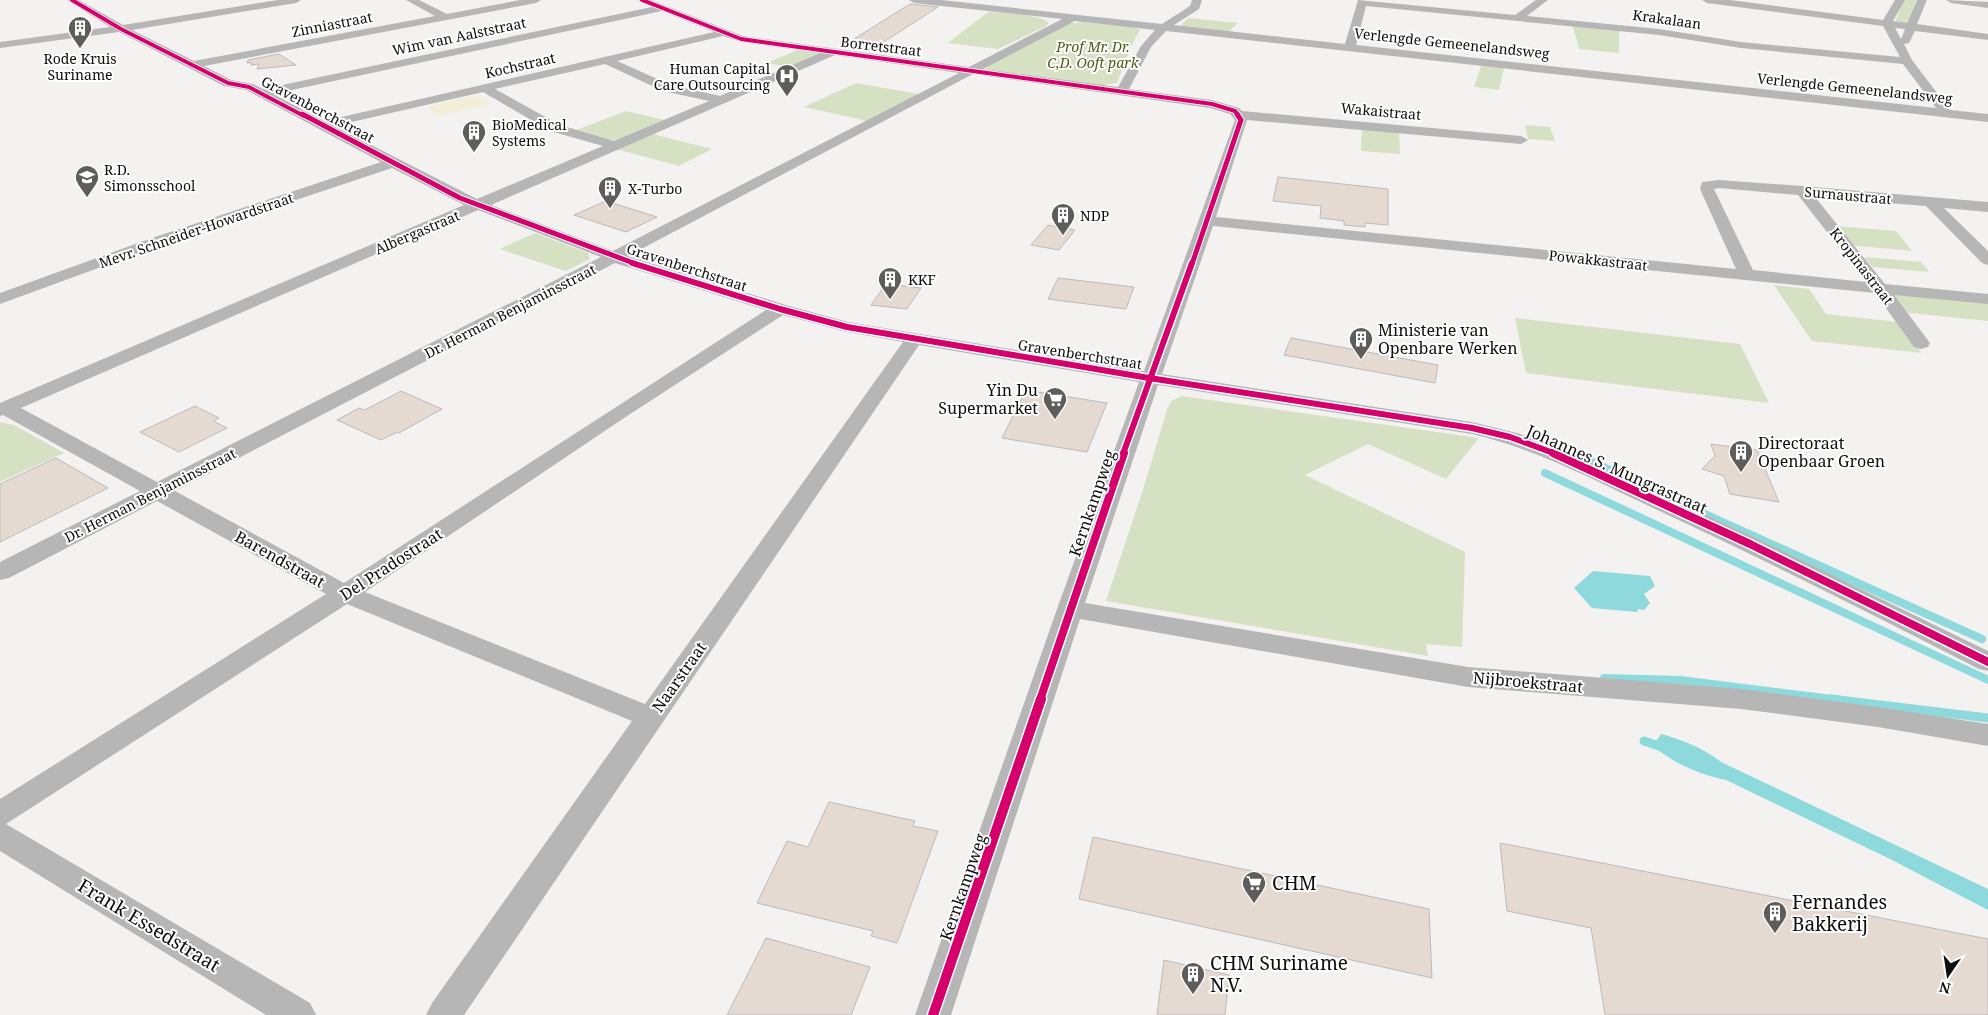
<svg xmlns="http://www.w3.org/2000/svg" width="1988" height="1015" font-family="'Noto Serif',serif">
<rect width="100%" height="100%" fill="#f3f2f0"/>
<!-- green -->
<g fill="#d6e0c3">
<polygon points="1904,0 1916,0 1907,23 1895,22"/>
<path d="M 988,12 C 1001,13 1041,14 1049,23 L 1046,26 L 998,49 L 948,43 Z"/>
<polygon points="1188,18 1238,23 1229,32 1185,27 1181,25"/>
<polygon points="1083,22 1132,27 1140,30 1131,46 1117,83 1096,86 990,71 985,67 1065,24"/>
<polygon points="1573,26 1619,30 1619,53 1579,49"/>
<polygon points="798,50 820,53 789,67 766,63"/>
<polygon points="1481,66 1504,68 1499,90 1474,87"/>
<polygon points="856,83 919,94 867,121 804,107"/>
<polygon points="626,111 669,121 619,140 607,140 574,131"/>
<polygon points="1525,125 1550,127 1555,141 1528,139"/>
<polygon points="1362,127 1399,130 1400,154 1361,151"/>
<polygon points="652,134 712,149 679,166 616,149"/>
<polygon points="1836,226 1896,231 1912,251 1849,245"/>
<polygon points="535,233 588,253 590,259 566,271 500,249"/>
<polygon points="1865,257 1921,262 1929,272 1872,267"/>
<polygon points="1774,285 1809,289 1826,314 1898,322 1922,353 1812,341"/>
<polygon points="1891,292 1988,302 1988,321 1901,312"/>
<polygon points="1515,318 1740,344 1769,403 1526,373"/>
<polygon points="1182,396 1479,438 1446,479 1368,444 1305,475 1465,552 1462,647 1426,644 1428,656 1106,601 1142,493 1167,410 1171,401"/>
<polygon points="0,422 14,425 64,453 0,482"/>
</g>
<!-- sand -->
<polygon fill="#f3eed8" points="472,96 480,97 491,104 439,116 427,108 429,106"/>
<!-- water -->
<g fill="#8ed9dc">
<polygon points="1593,571 1650,576 1655,586 1644,594 1650,603 1644,610 1638,609 1637,612 1592,608 1574,588"/>
<path d="M 1661,734 C 1683,740 1703,748 1721,762 L 1988,889 L 1988,910 L 1892,860 L 1726,780 C 1698,774 1675,764 1653,746 Z"/>
</g>
<g fill="none" stroke-linecap="round" stroke-linejoin="round">
<!-- stream-far2 -->
<polyline stroke="#8ed9dc" stroke-width="5.5" points="1556,446 1575,454"/>
<!-- stream-far1 -->
<g stroke="#8ed9dc" stroke-width="8">
<polyline points="1572,453 1623,476"/>
<polyline points="1545,473 1988,680"/>
<polyline points="1645,487 1982,639"/>
<polyline points="1604,678 1680,680 1841,700"/>
</g>
<!-- stream -->
<g stroke="#8ed9dc" stroke-width="9">
<polyline points="1831,699 1988,718"/>
<polyline points="1644,741 1662,747"/>
</g>
</g>
<!-- building -->
<g fill="#e5dad2" stroke="#bbbaba">
<polygon points="910,4 938,7 876,47 846,44"/>
<polygon points="279,54 296,65 257,69 259,64 251,65 252,63 247,63 248,60"/>
<polygon points="1278,177 1388,189 1388,225 1365,223 1365,227 1344,225 1344,221 1320,218 1321,206 1273,201"/>
<polygon points="606,201 657,217 626,232 574,215"/>
<polygon points="1048,225 1075,230 1059,250 1031,245"/>
<polygon points="1058,278 1134,287 1126,309 1048,299"/>
<polygon points="886,284 921,288 907,309 871,305"/>
<polygon points="1291,338 1438,365 1435,383 1284,355"/>
<polygon points="1026,390 1107,403 1087,452 1002,438"/>
<polygon points="401,391 442,409 399,433 397,432 381,440 337,420 359,408 365,410"/>
<polygon points="195,406 219,418 213,421 227,428 179,452 140,432"/>
<polygon points="1711,444 1757,450 1779,502 1730,494 1724,476 1702,469 1715,456"/>
<polygon points="56,458 108,488 0,542 0,484"/>
<polygon points="829,802 915,821 913,826 938,831 897,943 871,936 873,931 757,903 787,841 808,847"/>
<polygon points="1093,837 1429,909 1432,978 1079,899"/>
<polygon points="1500,843 1988,939 1988,1015 1605,1015 1591,928 1507,911"/>
<polygon points="766,938 870,967 851,1015 727,1015"/>
<polygon points="1164,960 1229,975 1225,1015 1157,1015"/>
</g>
<g fill="none" stroke-linecap="round" stroke-linejoin="round">
<!-- minor -->
<g fill="#b7b6b6" fill-rule="evenodd">
<path d="M 67,0 L 79,0 L 123,25 L 278,0 L 301,0 L 296,3 L 132,30 L 194,61 L 435,16 L 406,0 L 419,0 L 447,14 L 520,0 L 541,0 L 536,3 L 204,66 L 231,80 L 253,84 L 263,89 L 652,7 L 637,0 L 651,0 L 743,36 L 969,67 L 1062,19 L 914,3 L 909,0 L 941,0 L 1162,24 L 1190,6 L 1192,0 L 1202,0 L 1199,9 L 1174,25 L 1345,44 L 1358,0 L 1515,15 L 1536,0 L 1548,0 L 1527,16 L 1659,29 L 1741,42 L 1900,57 L 1883,26 L 1707,3 L 1702,0 L 1730,0 L 1883,20 L 1895,0 L 1905,0 L 1893,21 L 1907,23 L 1917,0 L 1927,0 L 1917,24 L 1988,34 L 1988,40 L 1915,31 L 1909,43 L 1904,44 L 1912,60 L 1950,110 L 1988,114 L 1988,122 L 1166,31 L 1151,47 L 1129,89 L 1212,100 L 1239,108 L 1242,111 L 1521,136 L 1528,140 L 1521,144 L 1247,120 L 1216,217 L 1736,269 L 1700,189 L 1702,182 L 1719,180 L 1802,186 L 1988,202 L 1988,212 L 1944,208 L 1988,251 L 1988,265 L 1982,263 L 1926,206 L 1815,197 L 1885,284 L 1988,294 L 1988,304 L 1894,295 L 1930,343 L 1928,347 L 1921,349 L 1914,347 L 1875,293 L 1213,226 L 1162,374 L 1472,422 L 1517,433 L 1553,446 L 1758,539 L 1988,651 L 1988,671 L 1979,669 C 1871,614 1763,559 1653,508 C 1594,480 1536,449 1472,434 L 1158,385 L 1085,603 L 1468,667 L 1741,689 L 1878,707 L 1988,724 L 1988,746 L 1878,727 L 1741,709 L 1468,687 L 1080,619 L 951,1015 L 915,1015 L 1057,609 L 1139,382 L 919,345 L 464,1015 L 426,1015 L 432,1003 L 632,721 L 347,604 L 6,824 L 310,1003 L 316,1015 L 266,1015 L 0,851 L 0,799 L 326,594 L 157,501 L 9,578 L 0,580 L 0,562 L 140,491 L 3,415 L 0,416 L 0,403 L 464,205 L 392,168 L 164,244 L 0,304 L 0,293 L 152,238 L 381,162 L 246,90 L 224,86 L 119,32 L 0,48 L 0,42 L 110,27 ZM 1366,6 L 1659,35 L 1741,48 L 1903,64 L 1936,108 L 1356,45 ZM 662,11 L 714,32 L 324,121 L 273,94 ZM 1075,21 L 1155,30 L 1141,46 L 1118,87 L 983,69 ZM 1895,28 L 1905,29 L 1901,39 ZM 723,36 L 741,42 L 820,53 L 720,96 L 671,85 L 617,61 ZM 835,55 L 959,73 L 613,251 L 491,205 ZM 605,64 L 663,91 L 709,101 L 614,141 L 560,125 L 495,89 ZM 973,74 L 1210,108 L 1230,114 L 1235,120 L 1144,371 L 848,322 L 786,305 L 628,256 ZM 483,92 L 550,131 L 603,146 L 477,199 L 334,126 ZM 1719,188 L 1798,195 L 1866,282 L 1753,270 L 1714,189 ZM 478,210 L 601,257 L 157,482 L 21,408 ZM 615,263 L 766,310 L 344,583 L 175,491 ZM 783,315 L 847,332 L 903,342 L 645,704 L 365,592 L 624,418 Z"/>
<polygon points="1946,0 1988,2 1988,8 1951,3"/>
</g>
<!-- cycleway-far4 casing -->
<g stroke="#fff" stroke-width="5.5">
<g id="cycleway-far4">
<polyline points="72,0 121,29 228,83 249,87 304,116"/>
<polyline points="642,0 741,39 1212,104 1235,111 1238,116"/>
</g>
</g>
<!-- cycleway-far3 casing -->
<g stroke="#fff" stroke-width="7">
<g id="cycleway-far3">
<polyline points="302,114 460,198 636,264"/>
<polyline points="1192,264 1241,120 1237,114"/>
</g>
</g>
<!-- cycleway-far2 casing -->
<g stroke="#fff" stroke-width="9">
<g id="cycleway-far2">
<polyline points="632,263 780,309 847,327 1149,378 1472,428 1510,437 1556,454"/>
<polyline points="1123,454 1192,263"/>
</g>
</g>
<!-- cycleway-far1 casing -->
<g stroke="#fff" stroke-width="11">
<g id="cycleway-far1">
<polyline points="1553,453 1750,544 1988,662"/>
<polyline points="1040,700 1124,453"/>
</g>
</g>
<!-- cycleway casing -->
<g stroke="#fff" stroke-width="13">
<polyline id="cycleway" points="933,1015 1041,699"/>
</g>
<!-- cycleway-far4 -->
<use href="#cycleway-far4" stroke="#d6006c" stroke-width="4"/>
<!-- cycleway-far3 -->
<use href="#cycleway-far3" stroke="#d6006c" stroke-width="5"/>
<!-- cycleway-far2 -->
<use href="#cycleway-far2" stroke="#d6006c" stroke-width="6"/>
<!-- cycleway-far1 -->
<use href="#cycleway-far1" stroke="#d6006c" stroke-width="8"/>
<!-- cycleway -->
<use href="#cycleway" stroke="#d6006c" stroke-width="10"/>
</g>
<!-- icons -->
<defs>
<g id="building-pin" transform="scale(1.25)"><path d="M0 17L-7.5 6A9.5 9.5 0 1 1 7.5 6Z" fill="#5e5d5c" stroke="#fff"/><path d="M-4-6H4V6H1V3H-1V6H-4ZM-2.5-4.3h1.7v1.8h-1.7ZM.8-4.3h1.7v1.8H.8ZM-2.5-1h1.7V.8h-1.7ZM.8-1h1.7V.8H.8Z" fill="#fff"/></g>
<g id="hospital-pin" transform="scale(1.25)"><path d="M0 17L-7.5 6A9.5 9.5 0 1 1 7.5 6Z" fill="#5e5d5c" stroke="#fff"/><path d="M-5-5h3v3.5h4V-5h3V5h-3V1.5h-4V5h-3Z" fill="#fff"/></g>
<g id="school-pin" transform="scale(1.25)"><path d="M0 17L-7.5 6A9.5 9.5 0 1 1 7.5 6Z" fill="#5e5d5c" stroke="#fff"/><path d="M0-5L7-2L0 1L-7-2ZM-4 1L0 2.5L4 1V4Q0 6-4 4Z" fill="#fff"/></g>
<g id="supermarket-pin" transform="scale(1.25)"><path d="M0 17L-7.5 6A9.5 9.5 0 1 1 7.5 6Z" fill="#5e5d5c" stroke="#fff"/><path d="M-6-5.5h2.5l.6 2H6L4.5 2H-2.5L-4.4-4H-6ZM-1.5 3.2a1.3 1.3 0 1 0 .1 0ZM3 3.2a1.3 1.3 0 1 0 .1 0Z" fill="#fff"/></g>
</defs>
<g fill-rule="evenodd">
<use href="#building-pin" x="80" y="28"/>
<use href="#hospital-pin" x="787" y="76"/>
<use href="#building-pin" x="474" y="132"/>
<use href="#school-pin" x="87" y="177"/>
<use href="#building-pin" x="610" y="188"/>
<use href="#building-pin" x="1063" y="215"/>
<use href="#building-pin" x="890" y="279"/>
<use href="#building-pin" x="1361" y="339"/>
<use href="#supermarket-pin" x="1055" y="399"/>
<use href="#building-pin" x="1741" y="452"/>
<use href="#supermarket-pin" x="1254" y="883"/>
<use href="#building-pin" x="1775" y="913"/>
<use href="#building-pin" x="1193" y="974"/>
</g>
<g text-anchor="middle" dominant-baseline="central" stroke-width="4" stroke-linejoin="round" paint-order="stroke">
<!-- far-street labels -->
<g font-size="14" fill="#0e0d0c" stroke="#fff">
<text transform="translate(1667 19) rotate(8)">Krakalaan</text>
<text transform="translate(332 24) rotate(-11)">Zinniastraat</text>
<text transform="translate(459 36) rotate(-12)">Wim van Aalststraat</text>
<text transform="translate(1452 43) rotate(6)">Verlengde Gemeenelandsweg</text>
<text transform="translate(881 46) rotate(7)">Borretstraat</text>
<text transform="translate(520 65) rotate(-13)">Kochstraat</text>
<text transform="translate(1855 88) rotate(6)">Verlengde Gemeenelandsweg</text>
<text transform="translate(318 109) rotate(28)">Gravenberchstraat</text>
<text transform="translate(1381 111) rotate(5)">Wakaistraat</text>
<text transform="translate(1848 195) rotate(5)">Surnaustraat</text>
<text transform="translate(196 230) rotate(-19)">Mevr. Schneider-Howardstraat</text>
<text transform="translate(417 232) rotate(-23)">Albergastraat</text>
<text transform="translate(1598 260) rotate(6)">Powakkastraat</text>
<text transform="translate(1862 266) rotate(52)">Kropinastraat</text>
<text transform="translate(687 267) rotate(18)">Gravenberchstraat</text>
<text transform="translate(510 311) rotate(-27)">Dr. Herman Benjaminsstraat</text>
<text transform="translate(1080 354) rotate(9)">Gravenberchstraat</text>
<text transform="translate(150 495) rotate(-27)">Dr. Herman Benjaminsstraat</text>
</g>
<!-- far-park labels -->
<g font-size="14" font-style="italic" fill="#495f12" stroke="#fff">
<text x="1093" y="46">Prof Mr. Dr.<tspan x="1093" dy="16">C,D. Ooft park</tspan></text>
</g>
<!-- far-poi labels -->
<g font-size="14" fill="#0e0d0c" stroke="#fff" text-anchor="start">
<text x="80" y="58" text-anchor="middle">Rode Kruis<tspan x="80" dy="16">Suriname</tspan></text>
<text x="770" y="68" text-anchor="end">Human Capital<tspan x="770" dy="16">Care Outsourcing</tspan></text>
<text x="492" y="124">BioMedical<tspan x="492" dy="16">Systems</tspan></text>
<text x="104" y="169">R.D.<tspan x="104" dy="16">Simonsschool</tspan></text>
<text x="628" y="188">X-Turbo</text>
<text x="1080" y="215">NDP</text>
<text x="908" y="279">KKF</text>
</g>
<!-- poi labels -->
<g font-size="16" fill="#0e0d0c" stroke="#fff" text-anchor="start">
<text x="1378" y="330">Ministerie van<tspan x="1378" dy="18">Openbare Werken</tspan></text>
<text x="1038" y="390" text-anchor="end">Yin Du<tspan x="1038" dy="18">Supermarket</tspan></text>
<text x="1758" y="443">Directoraat<tspan x="1758" dy="18">Openbaar Groen</tspan></text>
</g>
<!-- street labels -->
<g font-size="16" fill="#0e0d0c" stroke="#fff">
<text transform="translate(1617 469) rotate(24)">Johannes S. Mungrastraat</text>
<text transform="translate(1092 503) rotate(-71)">Kernkampweg</text>
<text transform="translate(280 559) rotate(29)">Barendstraat</text>
<text transform="translate(391 564) rotate(-33)">Del Pradostraat</text>
<text transform="translate(679 677) rotate(-55)">Naarstraat</text>
<text transform="translate(1528 682) rotate(5)">Nijbroekstraat</text>
<text transform="translate(963 887) rotate(-71)">Kernkampweg</text>
</g>
<!-- near-poi labels -->
<g font-size="19" fill="#0e0d0c" stroke="#fff" text-anchor="start">
<text x="1272" y="883">CHM</text>
<text x="1792" y="902">Fernandes<tspan x="1792" dy="22">Bakkerij</tspan></text>
<text x="1210" y="963">CHM Suriname<tspan x="1210" dy="22">N.V.</tspan></text>
</g>
<!-- near-street labels -->
<g font-size="19" fill="#0e0d0c" stroke="#fff">
<text transform="translate(149 925) rotate(31)">Frank Essedstraat</text>
</g>
</g>
<!-- north arrow -->
<g transform="translate(1948 975) rotate(193)" stroke="#ffffff" stroke-width="4" paint-order="stroke">
<path d="M0-4L9 19L0 12L-9 19Z" fill="#0e0d0c"/>
<text y="-8" font-size="14" font-weight="bold" text-anchor="middle" fill="#0e0d0c">N</text>
</g>
</svg>
